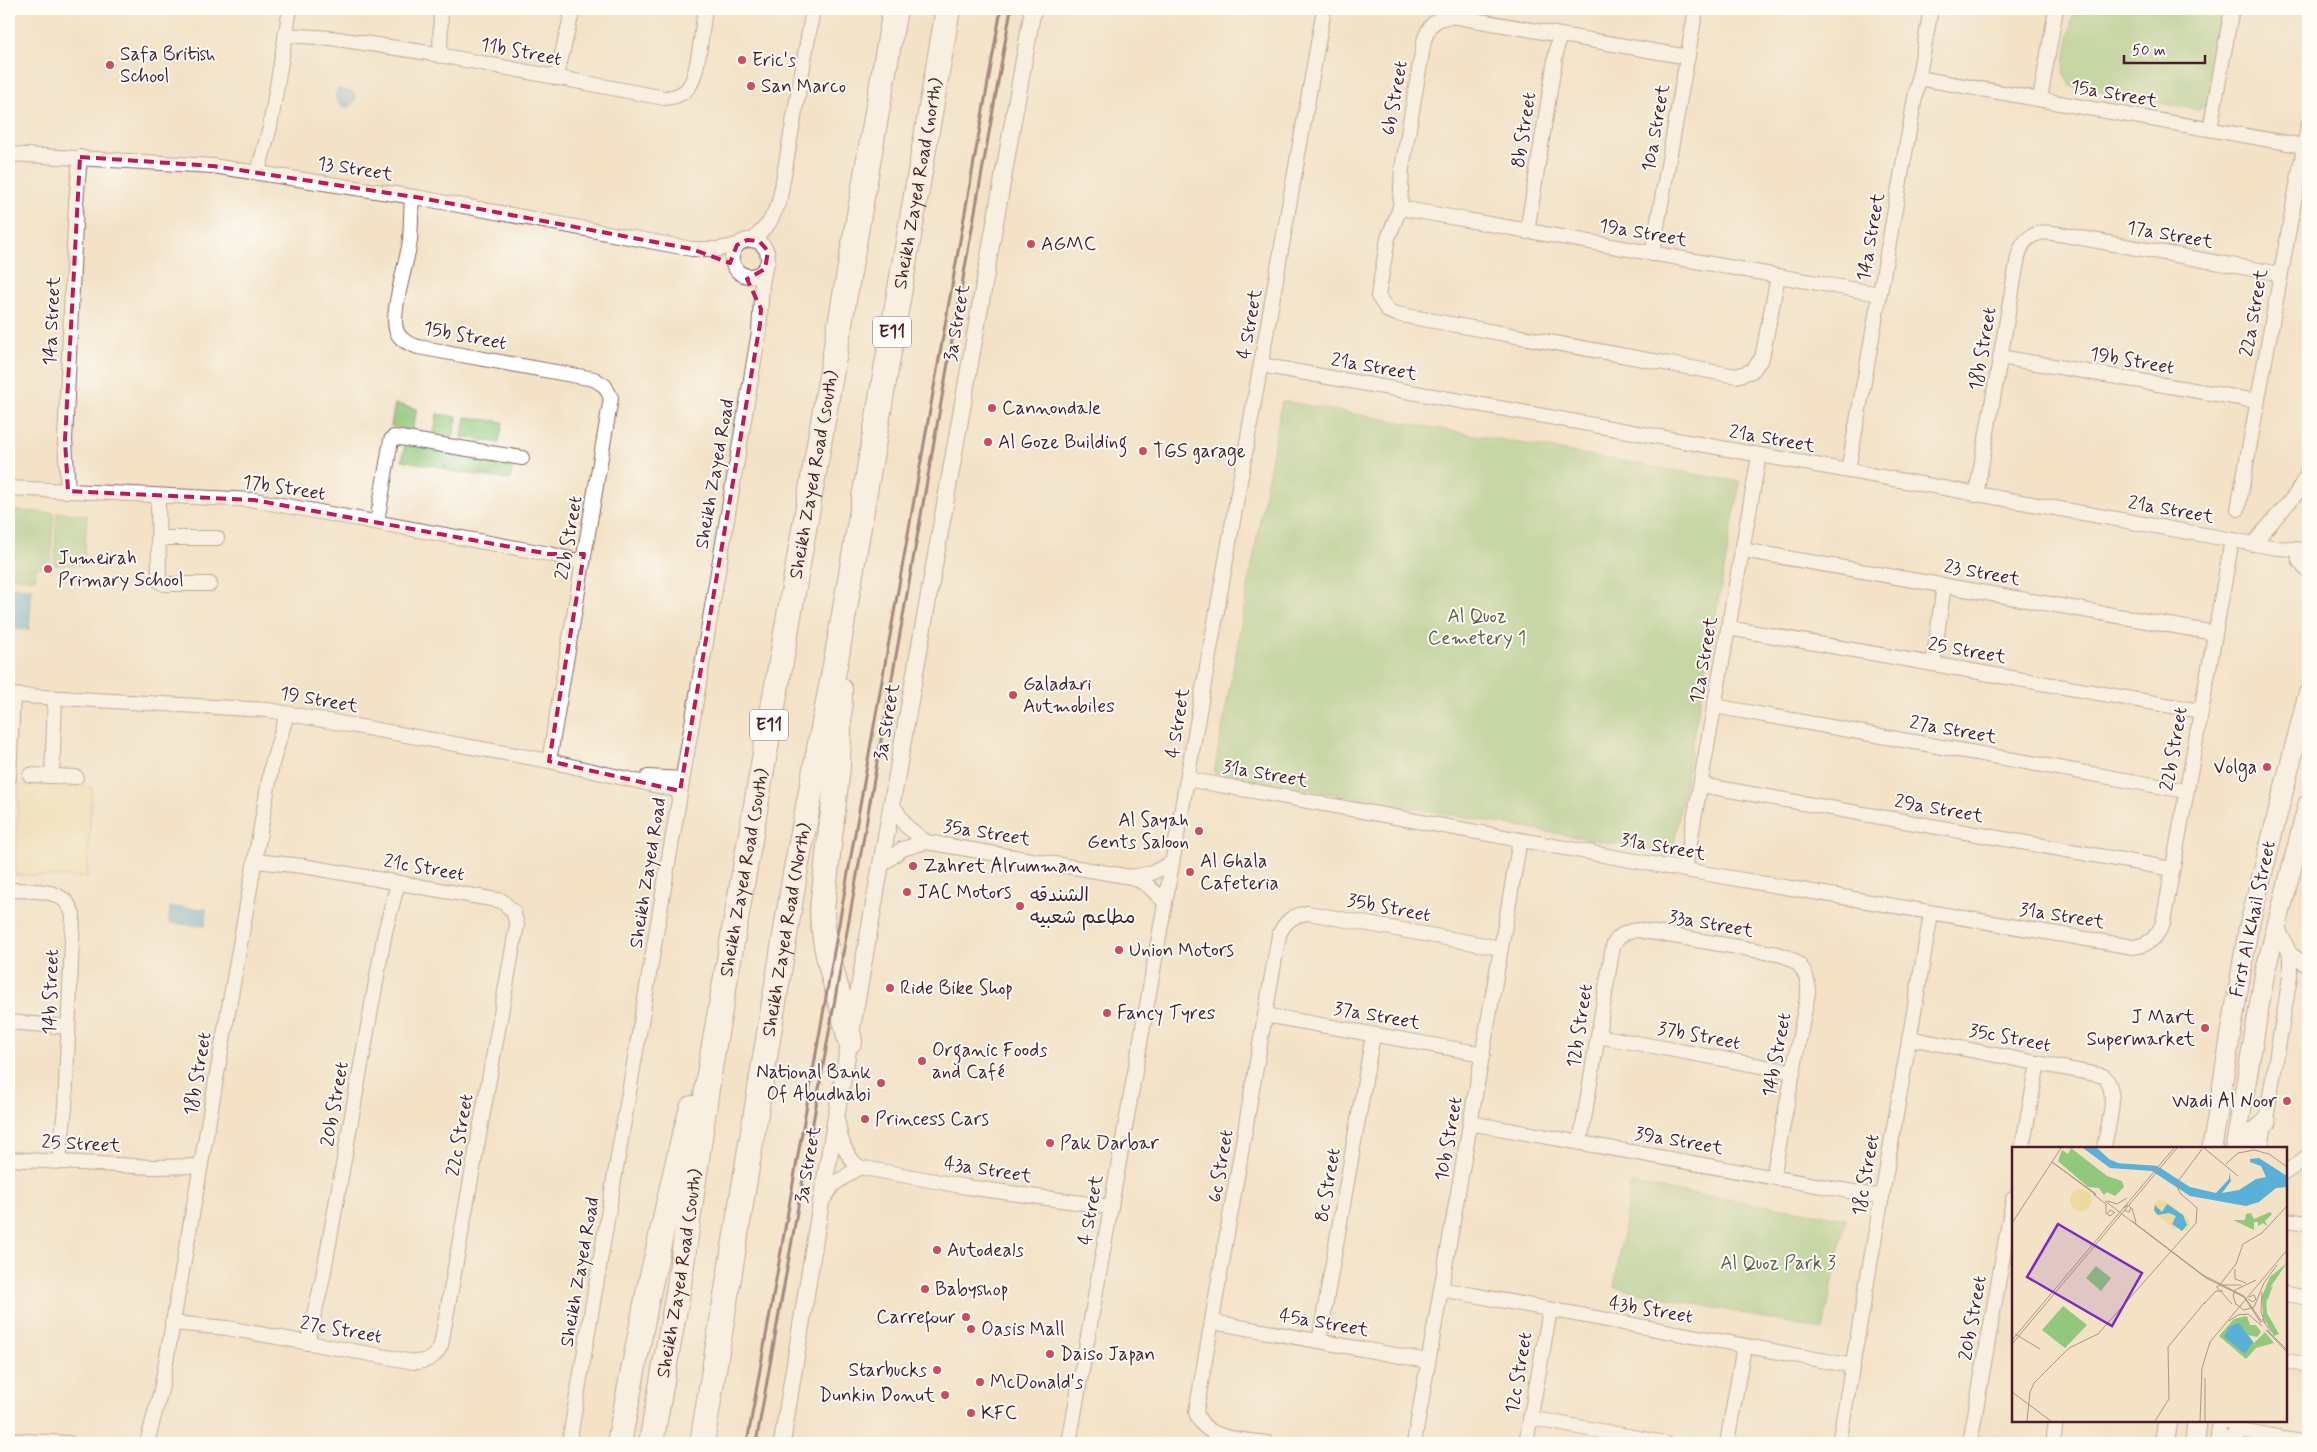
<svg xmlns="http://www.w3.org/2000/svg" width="2317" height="1452" font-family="Mynerve,'Playpen Sans Arabic',sans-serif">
<rect width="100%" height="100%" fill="#fdfcf7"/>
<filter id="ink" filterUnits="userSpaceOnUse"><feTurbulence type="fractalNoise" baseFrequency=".02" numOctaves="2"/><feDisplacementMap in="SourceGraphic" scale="10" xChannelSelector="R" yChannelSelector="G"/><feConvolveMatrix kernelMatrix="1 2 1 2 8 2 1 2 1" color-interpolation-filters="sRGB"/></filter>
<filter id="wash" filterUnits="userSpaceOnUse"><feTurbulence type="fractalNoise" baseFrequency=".0096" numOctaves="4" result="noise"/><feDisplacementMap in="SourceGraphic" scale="20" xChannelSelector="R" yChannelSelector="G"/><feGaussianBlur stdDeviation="1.12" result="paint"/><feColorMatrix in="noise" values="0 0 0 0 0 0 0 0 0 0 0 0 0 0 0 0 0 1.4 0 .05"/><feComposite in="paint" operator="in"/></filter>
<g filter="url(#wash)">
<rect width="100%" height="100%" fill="#f3e2c6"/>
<!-- green -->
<g fill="#91c87b" stroke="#6e7453">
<polygon points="2074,9 2225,9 2208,102 2199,110 2070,86 2063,72"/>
<polygon points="1282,401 1740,482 1672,854 1214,773"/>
<polygon points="395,404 417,409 412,431 391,426"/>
<polygon points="437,414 457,417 453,437 434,433"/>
<polygon points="466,417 503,422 499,443 462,437"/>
<polygon points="406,440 514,459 510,480 445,470 445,464 444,468 402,460"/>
<polygon points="9,510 54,513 50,568 36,567 35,579 9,577"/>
<polygon points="57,512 87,515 84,565 54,565"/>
<polygon points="1631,1184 1846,1218 1823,1330 1614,1287"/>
</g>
<!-- sand -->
<polygon fill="#eeda9e" stroke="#9c7c64" points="19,784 92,787 87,878 15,875"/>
<!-- water -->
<g fill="#5bb0d7" stroke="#526881">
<polygon points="338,89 353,92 357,98 351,105 346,107 341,106 335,96"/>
<polygon points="9,587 32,588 29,630 9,629"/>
<polygon points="170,907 206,909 205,926 169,923"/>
</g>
</g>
<g filter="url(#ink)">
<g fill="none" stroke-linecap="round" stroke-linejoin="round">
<!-- minor casing -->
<g stroke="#856361" stroke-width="16">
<g id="minor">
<path d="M 285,35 L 331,38 L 429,53 L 664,98 C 674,97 684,95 690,85 C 699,71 702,27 705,9"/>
<polyline points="440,56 441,9"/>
<path d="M 1688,57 L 1457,17 C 1439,15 1429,23 1424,41 L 1402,169 L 1400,208 L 1388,238 L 1378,296 L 1388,311 L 1396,314 L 1736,376 L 1752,371 L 1762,358 L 1778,276"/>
<polyline points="556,78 573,9"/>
<polyline points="1918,78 2304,146"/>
<polyline points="2040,99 2056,9"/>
<polyline points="2210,129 2232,9"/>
<polyline points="9,154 213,166 421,198 692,249 719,249 737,245"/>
<polyline points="258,172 270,127 290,9"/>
<path d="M 412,197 C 411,211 411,226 410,240 C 408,261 389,315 397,332 C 401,341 410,344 418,347 L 594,379 L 605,386 L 611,398 L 549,761"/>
<polyline points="1400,208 1879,294"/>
<polyline points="1527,232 1559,35"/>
<circle cx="750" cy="258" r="18"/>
<polyline points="753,240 769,223 779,203 813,9"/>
<polyline points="1652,254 1696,9"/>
<polyline points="2000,357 2257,401"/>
<polyline points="1261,365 2277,548 2308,550"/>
<polyline points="1848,471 1931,9"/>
<polyline points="9,488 254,500 549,554 583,562"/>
<polyline points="68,491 65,440 76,203 80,157"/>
<path d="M 1976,495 L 2018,257 C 2022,239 2035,230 2053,233 L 2281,274"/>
<polyline points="158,496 159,581 164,584 210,584"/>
<polyline points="2238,509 2308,125"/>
<polyline points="377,522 391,440 394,437 522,458"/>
<polyline points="158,538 217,538"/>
<polyline points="2253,544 2296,494 2308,473"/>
<polyline points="1742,550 2215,633"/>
<polyline points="1728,628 2200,711"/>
<polyline points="1933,664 1944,585"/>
<polyline points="9,695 268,710 549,761 680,791"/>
<polyline points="1714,706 2186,791"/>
<polyline points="30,775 76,777"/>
<polyline points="52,776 55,698"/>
<polyline points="648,777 682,779"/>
<polyline points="9,778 13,696"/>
<path d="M 1187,779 L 1685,870 L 2133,947 C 2150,945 2156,938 2163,923 L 2232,540"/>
<polyline points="1701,785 2172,869"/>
<polyline points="893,805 906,826 926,842"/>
<polyline points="883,864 902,849 926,842 1131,877 1146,884 1165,902"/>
<polyline points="1685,870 1759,456"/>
<polyline points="1131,877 1152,873 1172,863"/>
<path d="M 9,890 C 33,891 66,887 73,915 L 65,1108 L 59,1161"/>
<polyline points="2277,926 2290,954 2308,966"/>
<polyline points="1265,1015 1483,1054"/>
<polyline points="9,1022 68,1027"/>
<polyline points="1598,1036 1793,1072"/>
<path d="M 1909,1038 L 2104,1076 C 2120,1094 2107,1127 2104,1148"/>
<path d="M 838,1122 C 840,1140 845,1155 859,1167 L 967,1187 L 1111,1207"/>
<polyline points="1470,1123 1882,1197"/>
<path d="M 1580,1143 L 1613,946 C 1618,935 1626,931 1638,930 L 1778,954 C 1799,959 1809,972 1808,993 L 1773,1177"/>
<polyline points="2022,1148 2038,1063"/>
<polyline points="2261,1148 2290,977 2290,954"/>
<polyline points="9,1159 152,1167 200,1166"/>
<polyline points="2286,1172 2308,1156"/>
<polyline points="822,1202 833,1185 859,1167"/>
<polyline points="2286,1220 2308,1223"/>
<polyline points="1441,1289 1853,1366"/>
<polyline points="2286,1294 2308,1298"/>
<polyline points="1213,1322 1428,1361"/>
<path d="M 172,1323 L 227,1328 L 414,1362 C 428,1362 436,1357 441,1345 L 517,925 L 513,911 L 502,901 L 303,866 L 255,861"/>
<polyline points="1319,1341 1373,1035"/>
<polyline points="307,1343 322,1282 385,932 398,883"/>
<polyline points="2286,1361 2308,1365"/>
<polyline points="1530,1418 1665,1443"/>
<polyline points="2229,1421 2246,1432 2306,1443"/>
<polyline points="9,1440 69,1443"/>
<polyline points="147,1443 161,1390 272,764 287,714"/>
<polyline points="569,1443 759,332 762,284 765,269"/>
<polyline points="1069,1443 1324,9"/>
<path d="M 1267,1443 C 1243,1439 1204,1441 1196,1412 L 1279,935 C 1285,921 1293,915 1308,913 L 1501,948"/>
<polyline points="1414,1443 1520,840"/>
<polyline points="1526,1443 1550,1310"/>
<polyline points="1727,1443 1744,1346"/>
<polyline points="1839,1443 1931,914"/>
<polyline points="1970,1443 2013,1199"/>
<polyline points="2053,1443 2056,1421"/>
<polyline points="2217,1443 2220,1421"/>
<polyline points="2223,1443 2236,1434 2246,1432"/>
</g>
</g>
<!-- tertiary casing -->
<g stroke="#856361" stroke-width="18">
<polyline id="tertiary" points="782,1443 821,1202 1033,9"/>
</g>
<!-- secondary casing -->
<g stroke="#856361" stroke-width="21">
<g id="secondary">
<polyline points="2301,559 2308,568"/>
<polyline points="2212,1148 2248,930 2308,694"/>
<polyline points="2235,1148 2265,972 2308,804"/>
<polyline points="2238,1148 2266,1122"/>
<polyline points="2164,1443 2168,1421"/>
<polyline points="2195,1443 2197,1421"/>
</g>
</g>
<!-- motorway casing -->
<g stroke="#856361" stroke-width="26">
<g id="motorway">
<path d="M 840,690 L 838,766 L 822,909 C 823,955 841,996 850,1041"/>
<polyline points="619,1443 648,1294 681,1147 692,1108"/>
<path id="s1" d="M 651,1443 L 678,1292 L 710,1068 L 895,9"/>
<path id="s2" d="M 702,1443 L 795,874 L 837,655 L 948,9"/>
</g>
</g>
<!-- minor -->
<use href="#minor" stroke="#fff" stroke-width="14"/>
<!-- tertiary -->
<use href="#tertiary" stroke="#fff" stroke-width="16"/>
<!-- secondary -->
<use href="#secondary" stroke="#fff" stroke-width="19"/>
<!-- motorway -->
<use href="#motorway" stroke="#fff" stroke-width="24"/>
<!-- rail -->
<g stroke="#4a1f2b" stroke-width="3">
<polyline points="747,1443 1001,9"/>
<polyline points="756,1443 1011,9"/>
</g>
</g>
</g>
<!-- marked area -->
<path d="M0 0H2317V1452H0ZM 80,157 L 213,166 L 421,198 L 692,249 L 730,263 L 737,245 L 747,240 L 759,241 L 768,251 L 765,269 L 747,279 L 761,309 L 760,324 L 680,791 L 549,761 L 584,554 L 549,554 L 254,500 L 68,491 L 65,440 Z" fill="#f3e2c6" fill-opacity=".55" fill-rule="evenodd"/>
<path fill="none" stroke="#c2185b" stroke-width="4" stroke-dasharray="10 6" stroke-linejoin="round" d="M 80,157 L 213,166 L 421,198 L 692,249 L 730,263 L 737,245 L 747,240 L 759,241 L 768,251 L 765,269 L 747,279 L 761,309 L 760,324 L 680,791 L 549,761 L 584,554 L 549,554 L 254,500 L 68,491 L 65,440 Z"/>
<!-- markers -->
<g fill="#d1495b" stroke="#fdfcf7" stroke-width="2">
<circle cx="742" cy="60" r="5"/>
<circle cx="110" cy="65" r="5"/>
<circle cx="751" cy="86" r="5"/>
<circle cx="1031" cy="244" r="5"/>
<circle cx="992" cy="408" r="5"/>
<circle cx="988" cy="442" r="5"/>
<circle cx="1143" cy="451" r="5"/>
<circle cx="48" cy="569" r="5"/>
<circle cx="1013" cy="695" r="5"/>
<circle cx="2267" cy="767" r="5"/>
<circle cx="1199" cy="831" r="5"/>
<circle cx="913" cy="866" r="5"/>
<circle cx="1190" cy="872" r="5"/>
<circle cx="907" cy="892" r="5"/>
<circle cx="1020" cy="906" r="5"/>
<circle cx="1119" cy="950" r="5"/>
<circle cx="890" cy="988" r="5"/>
<circle cx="1107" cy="1013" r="5"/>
<circle cx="2205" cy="1028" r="5"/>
<circle cx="922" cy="1061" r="5"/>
<circle cx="881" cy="1083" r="5"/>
<circle cx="2287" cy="1101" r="5"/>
<circle cx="865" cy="1119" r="5"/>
<circle cx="1050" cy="1143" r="5"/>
<circle cx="937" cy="1250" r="5"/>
<circle cx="925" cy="1289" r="5"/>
<circle cx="966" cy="1317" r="5"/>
<circle cx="971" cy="1329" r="5"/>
<circle cx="1050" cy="1354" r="5"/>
<circle cx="937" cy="1370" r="5"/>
<circle cx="980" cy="1382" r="5"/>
<circle cx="945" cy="1395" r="5"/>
<circle cx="971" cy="1413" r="5"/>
</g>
<g text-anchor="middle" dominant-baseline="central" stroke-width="4" stroke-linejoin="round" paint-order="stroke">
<!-- shield labels -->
<g fill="#fdfcf7" stroke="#806168" stroke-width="1">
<rect x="873" y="316.5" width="38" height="31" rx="4"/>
<rect x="750" y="709.5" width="38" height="31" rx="4"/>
</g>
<g font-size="18" font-weight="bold" fill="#4a1f2b">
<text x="892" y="332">E11</text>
<text x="769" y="725">E11</text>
</g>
<!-- street labels -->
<g font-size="19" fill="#4a1f2b" stroke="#fdfcf7">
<text transform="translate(521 52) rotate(11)">11b Street</text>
<text transform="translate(2114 94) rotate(10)">15a Street</text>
<text transform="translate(1395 98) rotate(-80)">6b Street</text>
<text transform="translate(1656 128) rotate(-80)">10a Street</text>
<text transform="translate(1524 130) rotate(-81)">8b Street</text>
<text transform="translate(355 169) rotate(9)">13 Street</text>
<text stroke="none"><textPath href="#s2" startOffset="1278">Sheikh Zayed Road (north)</textPath></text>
<text transform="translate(1643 233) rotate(10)">19a Street</text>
<text transform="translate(2170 235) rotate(10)">17a Street</text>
<text transform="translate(1871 237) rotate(-80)">14a Street</text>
<text transform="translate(2254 313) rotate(-80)">22a Street</text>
<text transform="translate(52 321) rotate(-87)">14a Street</text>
<text transform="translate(957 323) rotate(-80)">3a Street</text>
<text transform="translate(1250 324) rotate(-80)">4 Street</text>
<text transform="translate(465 336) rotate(11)">15b Street</text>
<text transform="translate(1983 349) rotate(-80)">18b Street</text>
<text transform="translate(2132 361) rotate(10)">19b Street</text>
<text transform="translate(1374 367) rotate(10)">21a Street</text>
<text transform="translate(1772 439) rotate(10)">21a Street</text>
<text transform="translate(715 474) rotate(-80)">Sheikh Zayed Road</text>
<text stroke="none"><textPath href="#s1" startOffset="982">Sheikh Zayed Road (south)</textPath></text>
<text transform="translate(284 488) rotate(9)">17b Street</text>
<text transform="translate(2171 510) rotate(10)">21a Street</text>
<text transform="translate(569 538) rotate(-80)">22b Street</text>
<text transform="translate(1982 573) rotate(10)">23 Street</text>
<text transform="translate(1967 651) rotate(10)">25 Street</text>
<text transform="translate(1704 660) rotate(-80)">12a Street</text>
<text transform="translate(319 700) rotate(10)">19 Street</text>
<text transform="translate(887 722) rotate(-80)">3a Street</text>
<text transform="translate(1178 723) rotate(-81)">4 Street</text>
<text transform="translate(1953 730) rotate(10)">27a Street</text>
<text transform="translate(2174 749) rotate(-80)">22b Street</text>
<text transform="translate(1265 774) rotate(10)">31a Street</text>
<text transform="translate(1939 809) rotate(10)">29a Street</text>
<text transform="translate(987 833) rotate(9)">35a Street</text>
<text transform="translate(1663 847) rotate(10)">31a Street</text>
<text transform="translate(424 868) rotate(10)">21c Street</text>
<text transform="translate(648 873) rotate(-81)">Sheikh Zayed Road</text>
<text stroke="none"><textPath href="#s1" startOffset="578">Sheikh Zayed Road (south)</textPath></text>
<text transform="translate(1389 908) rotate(11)">35b Street</text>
<text transform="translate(2062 916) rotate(9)">31a Street</text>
<text transform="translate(2253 919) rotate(-78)">First Al Khail Street</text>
<text transform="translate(1711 924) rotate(10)">33a Street</text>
<text stroke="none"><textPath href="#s2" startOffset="520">Sheikh Zayed Road (North)</textPath></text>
<text transform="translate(51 992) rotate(-88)">14b Street</text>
<text transform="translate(1377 1016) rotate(10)">37a Street</text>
<text transform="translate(1580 1026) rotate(-81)">12b Street</text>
<text transform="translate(1699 1036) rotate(11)">37b Street</text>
<text transform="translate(2010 1038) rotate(11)">35c Street</text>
<text transform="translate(1777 1055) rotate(-79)">14b Street</text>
<text transform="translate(198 1074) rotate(-80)">18b Street</text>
<text transform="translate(335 1104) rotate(-80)">20b Street</text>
<text transform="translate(460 1135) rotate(-80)">22c Street</text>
<text transform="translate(1449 1139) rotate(-80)">10b Street</text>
<text transform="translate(1679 1141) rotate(10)">39a Street</text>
<text transform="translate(81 1144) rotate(3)">25 Street</text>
<text transform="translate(808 1165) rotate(-80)">3a Street</text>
<text transform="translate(1221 1166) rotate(-80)">6c Street</text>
<text transform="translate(988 1170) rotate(9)">43a Street</text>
<text transform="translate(1866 1175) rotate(-80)">18c Street</text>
<text transform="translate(1328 1185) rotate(-80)">8c Street</text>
<text transform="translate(1091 1210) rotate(-80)">4 Street</text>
<text transform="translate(580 1272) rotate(-80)">Sheikh Zayed Road</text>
<text stroke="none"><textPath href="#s1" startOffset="172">Sheikh Zayed Road (south)</textPath></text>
<text transform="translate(1651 1310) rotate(10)">43b Street</text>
<text transform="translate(1973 1318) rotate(-80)">20b Street</text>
<text transform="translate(1324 1323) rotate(10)">45a Street</text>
<text transform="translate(341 1330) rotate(10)">27c Street</text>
<text transform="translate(1519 1373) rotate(-80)">12c Street</text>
</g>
<!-- poi labels -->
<g font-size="19" fill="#4a1f2b" stroke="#fdfcf7" text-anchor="start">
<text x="120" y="54">Safa British<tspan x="120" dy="22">School</tspan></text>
<text x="752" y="60">Eric's</text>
<text x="761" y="86">San Marco</text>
<text x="1041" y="244">AGMC</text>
<text x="1002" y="408">Cannondale</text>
<text x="998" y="442">Al Goze Building</text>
<text x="1153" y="451">TGS garage</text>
<text x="58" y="558">Jumeirah<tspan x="58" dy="22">Primary School</tspan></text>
<text x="1023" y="684">Galadari<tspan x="1023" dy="22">Autmobiles</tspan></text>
<text x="2257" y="767" text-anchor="end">Volga</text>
<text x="1189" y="820" text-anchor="end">Al Sayah<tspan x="1189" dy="22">Gents Saloon</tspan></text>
<text x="1200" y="861">Al Ghala<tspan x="1200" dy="22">Cafeteria</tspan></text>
<text x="923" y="866">Zahret Alrumman</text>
<text x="917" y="892">JAC Motors</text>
<text x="1030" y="895">الشندقه<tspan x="1030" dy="22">مطاعم شعبيه</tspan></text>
<text x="1129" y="950">Union Motors</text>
<text x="900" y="988">Ride Bike Shop</text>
<text x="1117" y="1013">Fancy Tyres</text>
<text x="2195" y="1017" text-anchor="end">J Mart<tspan x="2195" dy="22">Supermarket</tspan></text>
<text x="932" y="1050">Organic Foods<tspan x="932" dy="22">and Café</tspan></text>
<text x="871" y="1072" text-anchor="end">National Bank<tspan x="871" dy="22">Of Abudhabi</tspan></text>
<text x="2277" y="1101" text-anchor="end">Wadi Al Noor</text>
<text x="875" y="1119">Princess Cars</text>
<text x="1060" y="1143">Pak Darbar</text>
<text x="947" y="1250">Autodeals</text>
<text x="935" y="1289">Babyshop</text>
<text x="956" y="1317" text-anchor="end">Carrefour</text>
<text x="981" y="1329">Oasis Mall</text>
<text x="1060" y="1354">Daiso Japan</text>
<text x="927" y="1370" text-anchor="end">Starbucks</text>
<text x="990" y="1382">McDonald's</text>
<text x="935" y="1395" text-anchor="end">Dunkin Donut</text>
<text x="981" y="1413">KFC</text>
</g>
<!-- park labels -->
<g font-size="19" fill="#635a47" stroke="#fdfcf7">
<text x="1477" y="616">Al Quoz<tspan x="1477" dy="22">Cemetery 1</tspan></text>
<text x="1778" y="1263">Al Quoz Park 3</text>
</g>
</g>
<!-- overview -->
<g transform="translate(2012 1147)">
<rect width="275" height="275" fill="#f3e2c6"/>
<path d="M 59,1 L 95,29 L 110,34 L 112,40 L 103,49 L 95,45 L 92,48 L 87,41 L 76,40 L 46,14 L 50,3 L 56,7 ZM 258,65 L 260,67 L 253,74 L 255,79 L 251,76 L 246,79 L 246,75 L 242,75 L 242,83 L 221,73 L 233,73 L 234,67 L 239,66 L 242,72 ZM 275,116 L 257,142 L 261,138 L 255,155 L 254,150 L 255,166 L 267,187 L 262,189 L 251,170 L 250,149 L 258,130 ZM 84,119 L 99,131 L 89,144 L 74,131 ZM 51,159 L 75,178 L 53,201 L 30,183 ZM 235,169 L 238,178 L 244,178 L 249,185 L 245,190 L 236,188 L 242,196 L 253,185 L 262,196 L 244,201 L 234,212 L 207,189 L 222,172 Z" fill="#91c87b"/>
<path d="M58 53a11 11 0 1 1 22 0a11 11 0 1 1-22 0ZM 146,53 L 154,54 L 176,71 L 178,78 L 175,83 L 164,83 L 142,66 L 142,58 ZM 169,65 L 174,79 L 171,84 L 165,83 L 160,76 Z" fill="#eeda9e" fill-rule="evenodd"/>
<path d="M 71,1 L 85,1 L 97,12 L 108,17 L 145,19 L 178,40 L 204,46 L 217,32 L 217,25 L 219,34 L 210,46 L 227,43 L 244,32 L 254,30 L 249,19 L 238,15 L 238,12 L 247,11 L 275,29 L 275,40 L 264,41 L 247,55 L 234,59 L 178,49 L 140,24 L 98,21 ZM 155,57 L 171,68 L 175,78 L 170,84 L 160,77 L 164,69 L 157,66 L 146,68 L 142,63 L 143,58 L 150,65 ZM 227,176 L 241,195 L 233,207 L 212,190 L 217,180 Z" fill="#5bb0d7"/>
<path fill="none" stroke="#5bb0d7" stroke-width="2.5" d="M 80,1 L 101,17 L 142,20M 148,22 L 163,33M 168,37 L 181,44 L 225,51 L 242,45 L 253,47 L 252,38 L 270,31 L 275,33"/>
<path fill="none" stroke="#af9488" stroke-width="1" d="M 192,1 L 226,29M 214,17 L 226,6 L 242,3 L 257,7 L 275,20M 81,47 L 94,57 L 94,67M 84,48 L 40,15 L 84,47M 93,54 L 194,131 L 232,150 L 249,176M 95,54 L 105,57 L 115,51M 112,61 L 116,58 L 119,61 L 117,65 L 112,63M 120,61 L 124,76M 102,65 L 98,63 L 95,67 L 98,69 L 103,65M 120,74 L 191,128 L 232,149 L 250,175M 0,76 L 49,1M 223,122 L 223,132 L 234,136M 210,138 L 229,138M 204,139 L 220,157M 206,140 L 224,117 L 231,97 L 250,86 L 275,59M 250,145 L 249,165 L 253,176M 236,152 L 241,155 L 244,152 L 242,148 L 237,150M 192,157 L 204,144 L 211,144M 224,157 L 232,163 L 242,160 L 252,136 L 265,118M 224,158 L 221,149 L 223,143 L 244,133M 250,172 L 259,185M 217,174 L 226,168 L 236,167 L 250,179M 254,183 L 275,205M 255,183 L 275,203M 3,187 L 28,202M 0,193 L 162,1M 0,197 L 165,1M 0,245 L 39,274M 15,274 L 18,245 L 22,236 L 57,201 L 86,187 L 184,76 L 185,61 L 168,46 L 164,37 L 190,2M 143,274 L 157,252 L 156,200 L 193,155M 188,274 L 190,221 L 198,195 L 275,103M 193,274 L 193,231"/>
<path fill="#7b2cbf" fill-opacity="0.15" stroke="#7b2cbf" stroke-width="2.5" d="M 46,77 L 130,126 L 100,179 L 15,130 Z"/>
<rect width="275" height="275" fill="none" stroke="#4a1f2b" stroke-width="2.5"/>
</g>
<!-- margin -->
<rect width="2317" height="1452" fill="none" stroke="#fdfcf7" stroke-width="30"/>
<!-- scale -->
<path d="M2124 55v8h81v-8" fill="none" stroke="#4a1f2b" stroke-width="2.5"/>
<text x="2132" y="55" font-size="15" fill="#4a1f2b" stroke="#fdfcf7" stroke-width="4" paint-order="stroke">50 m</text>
</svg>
